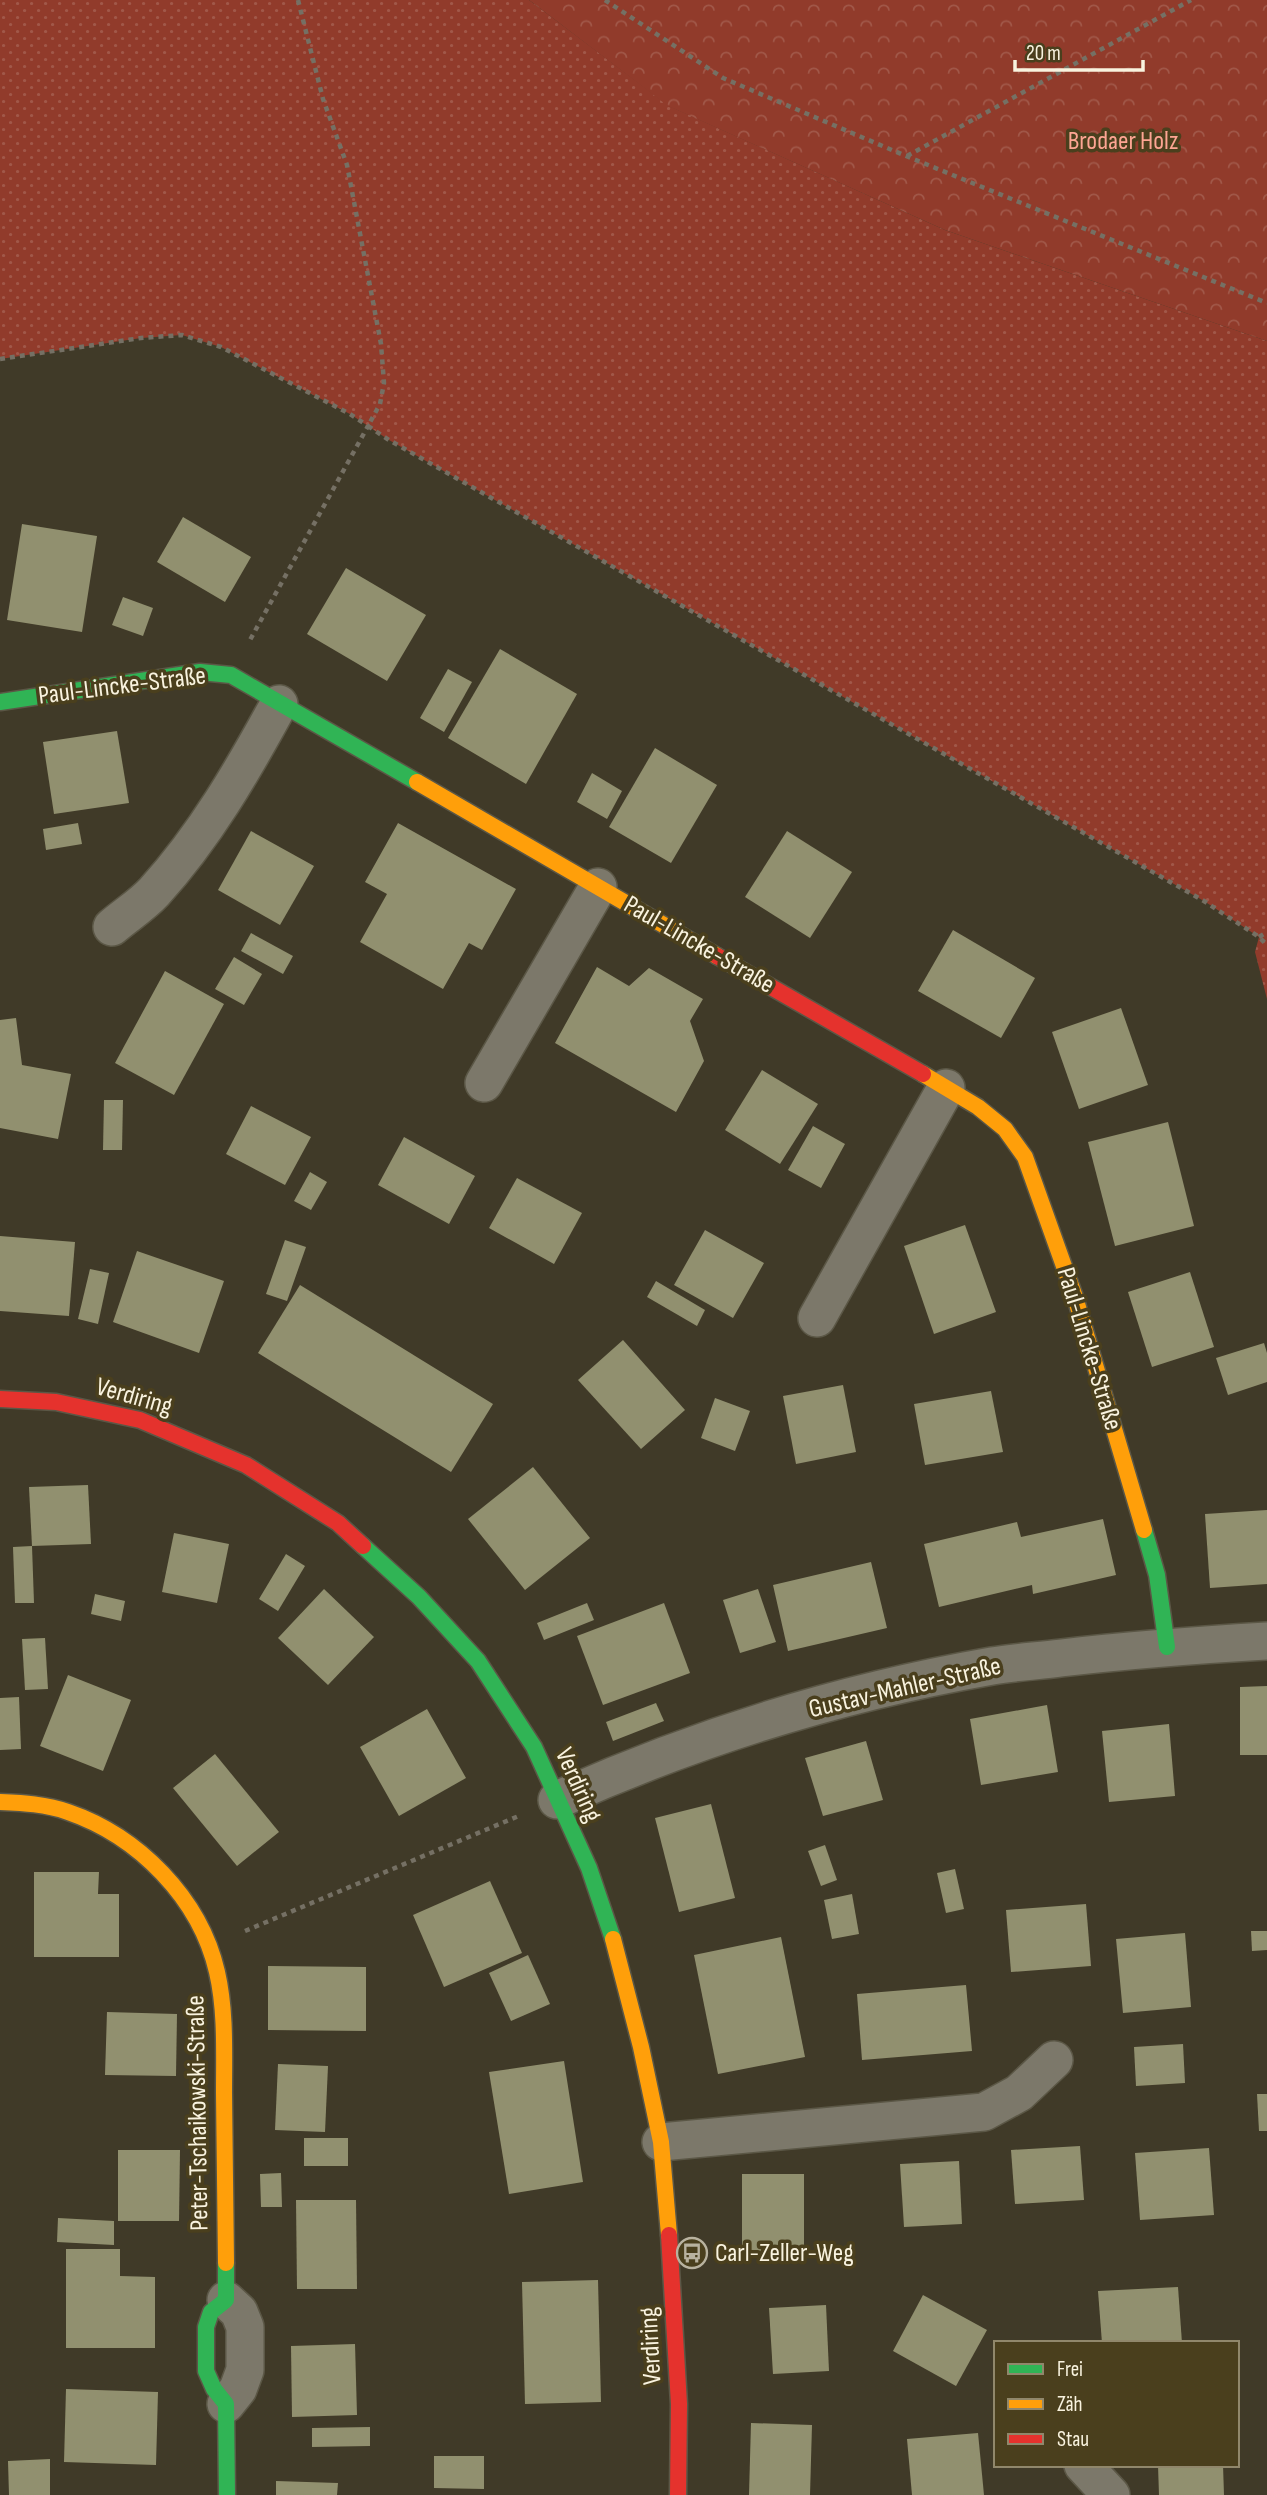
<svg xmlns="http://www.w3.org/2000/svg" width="1267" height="2495" font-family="'Sofia Sans Condensed',sans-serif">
<defs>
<pattern id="grass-dots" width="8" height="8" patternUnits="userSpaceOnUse" patternTransform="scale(1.75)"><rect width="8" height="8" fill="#913b2b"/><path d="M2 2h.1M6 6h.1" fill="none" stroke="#a15849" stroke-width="1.8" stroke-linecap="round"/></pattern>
<pattern id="forest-crowns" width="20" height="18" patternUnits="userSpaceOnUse" patternTransform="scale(1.75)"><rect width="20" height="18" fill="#913b2b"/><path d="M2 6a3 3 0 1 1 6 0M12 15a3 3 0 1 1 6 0" fill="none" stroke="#a15849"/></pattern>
</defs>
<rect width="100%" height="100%" fill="#403a28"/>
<!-- grass -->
<polygon fill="url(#grass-dots)" points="0,0 529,0 669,106 945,230 1267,341 1267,999 1255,952 1259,937 1204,901 389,440 350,414 221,347 182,335 141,338 0,359"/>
<!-- forest -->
<polygon fill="url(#forest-crowns)" points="529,0 1267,0 1267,341 945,230 668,106"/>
<!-- building -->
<g fill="#91906f">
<polygon points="183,517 251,557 225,602 157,562"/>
<polygon points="22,524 97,536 82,632 7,620"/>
<polygon points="346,568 426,615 387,681 307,634"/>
<polygon points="123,597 153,608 143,636 112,625"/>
<polygon points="500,649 577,694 526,784 448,738"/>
<polygon points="448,669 472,682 444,732 420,718"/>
<polygon points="117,731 129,803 54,814 43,742"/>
<polygon points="655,748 717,785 671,863 609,827"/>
<polygon points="592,773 622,791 607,819 577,802"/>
<polygon points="78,823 82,844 46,850 43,829"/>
<polygon points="398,823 516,889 482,950 469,943 443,989 360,942 387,894 365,882"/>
<polygon points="251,831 314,866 280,925 218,890"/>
<polygon points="787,831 852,872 810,938 745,897"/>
<polygon points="953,930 1035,978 1001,1038 918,991"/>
<polygon points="251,933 293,956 283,974 241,951"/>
<polygon points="234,957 262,974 244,1005 215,989"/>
<polygon points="597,967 629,986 649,968 703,999 690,1021 704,1061 676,1112 555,1043"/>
<polygon points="165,971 224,1004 174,1095 115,1063"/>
<polygon points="1121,1008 1148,1085 1079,1109 1052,1032"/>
<polygon points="16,1018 22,1065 71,1074 58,1139 0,1128 0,1020"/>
<polygon points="762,1070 818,1104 780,1164 725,1130"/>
<polygon points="104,1100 123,1100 122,1150 103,1150"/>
<polygon points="251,1106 311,1137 285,1185 226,1154"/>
<polygon points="1168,1122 1194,1226 1115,1246 1088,1142"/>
<polygon points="813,1126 845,1144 821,1188 788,1170"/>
<polygon points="404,1137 475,1176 449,1224 378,1185"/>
<polygon points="310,1172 327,1182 311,1210 294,1201"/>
<polygon points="517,1178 582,1213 554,1264 489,1228"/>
<polygon points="965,1225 996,1312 934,1334 904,1246"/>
<polygon points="705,1230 764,1263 733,1318 674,1285"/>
<polygon points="0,1236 75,1242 69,1316 0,1311"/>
<polygon points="285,1240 306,1247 287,1301 266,1294"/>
<polygon points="137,1251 224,1281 199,1353 113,1322"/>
<polygon points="90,1269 109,1273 98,1324 78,1319"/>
<polygon points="1190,1272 1214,1347 1152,1367 1128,1292"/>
<polygon points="656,1281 705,1310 697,1326 647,1297"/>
<polygon points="300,1285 493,1404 451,1472 258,1353"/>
<polygon points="623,1340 685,1410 641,1449 578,1380"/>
<polygon points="1264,1343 1267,1353 1267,1382 1228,1395 1216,1358"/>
<polygon points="843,1385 856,1452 796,1464 783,1396"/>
<polygon points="991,1391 1003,1452 925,1465 914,1404"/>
<polygon points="715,1398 750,1411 735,1451 701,1438"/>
<polygon points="533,1467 590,1538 525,1590 468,1519"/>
<polygon points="88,1485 91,1544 32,1546 29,1487"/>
<polygon points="1267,1510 1267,1584 1210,1588 1205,1514"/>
<polygon points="1103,1519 1116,1575 1033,1594 1032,1585 939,1607 924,1544 1017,1522 1021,1537"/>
<polygon points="174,1533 229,1544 217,1603 162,1592"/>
<polygon points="32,1546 34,1603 15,1603 13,1547"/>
<polygon points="286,1554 305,1566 278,1611 259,1599"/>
<polygon points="871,1562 887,1628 788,1651 773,1585"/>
<polygon points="324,1589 374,1637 328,1685 278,1638"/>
<polygon points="758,1589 776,1642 740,1653 723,1600"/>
<polygon points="95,1594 125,1601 121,1621 91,1614"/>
<polygon points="587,1603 594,1620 544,1640 537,1623"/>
<polygon points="664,1603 690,1673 603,1705 577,1636"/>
<polygon points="45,1638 48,1689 25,1690 22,1639"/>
<polygon points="68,1675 131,1700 103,1771 40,1746"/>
<polygon points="1267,1686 1267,1755 1240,1755 1240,1687"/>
<polygon points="19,1697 21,1749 0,1750 0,1698"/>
<polygon points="656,1703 664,1721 613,1741 606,1722"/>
<polygon points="1047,1705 1058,1772 981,1785 970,1719"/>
<polygon points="427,1709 466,1778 399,1816 360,1747"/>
<polygon points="1169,1724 1175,1796 1109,1802 1102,1731"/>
<polygon points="866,1741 883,1800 823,1816 805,1758"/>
<polygon points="215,1754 279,1832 237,1866 173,1788"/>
<polygon points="711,1804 735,1898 679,1912 655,1818"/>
<polygon points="825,1845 837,1880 821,1886 808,1851"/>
<polygon points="955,1869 964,1909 946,1913 937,1873"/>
<polygon points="34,1872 99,1872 98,1894 119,1894 119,1957 34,1957"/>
<polygon points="490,1881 522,1953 444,1987 413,1915"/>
<polygon points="852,1894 859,1934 832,1939 824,1900"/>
<polygon points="1086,1904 1091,1966 1011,1972 1006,1910"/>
<polygon points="1251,1931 1267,1931 1267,1950 1252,1951"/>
<polygon points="1185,1933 1191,2007 1123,2013 1116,1939"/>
<polygon points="781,1937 805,2057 718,2074 694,1955"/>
<polygon points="528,1955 550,2004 511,2021 489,1973"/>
<polygon points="268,1966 366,1967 366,2031 268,2030"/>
<polygon points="966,1985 972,2051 862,2060 857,1994"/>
<polygon points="107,2012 177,2014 176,2076 105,2075"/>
<polygon points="1183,2044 1185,2083 1136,2086 1134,2047"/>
<polygon points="564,2061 583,2182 509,2194 489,2072"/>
<polygon points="278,2064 328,2066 325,2132 275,2130"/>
<polygon points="1257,2094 1267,2094 1267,2131 1259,2131"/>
<rect x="304" y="2138" width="44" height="28"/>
<polygon points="1080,2146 1084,2200 1015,2204 1011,2150"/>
<polygon points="1209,2148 1214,2215 1140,2220 1135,2153"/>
<polygon points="118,2150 180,2150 179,2221 118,2221"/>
<polygon points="959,2161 962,2224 904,2227 900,2164"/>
<polygon points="281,2173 282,2207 261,2207 260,2174"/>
<polygon points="742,2174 804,2174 804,2254 742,2255"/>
<polygon points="296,2200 356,2200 357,2289 297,2289"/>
<polygon points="58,2218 114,2221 114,2245 57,2242"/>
<polygon points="66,2249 120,2249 120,2276 155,2277 155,2348 66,2348"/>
<polygon points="598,2280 601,2402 525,2404 522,2282"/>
<polygon points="1178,2287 1182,2343 1102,2343 1098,2291"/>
<polygon points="923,2295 987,2330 956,2386 893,2351"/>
<polygon points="826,2305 829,2371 773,2374 769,2308"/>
<polygon points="355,2344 357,2415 292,2417 291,2346"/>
<polygon points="66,2389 158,2392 156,2465 64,2462"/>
<polygon points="751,2423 812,2425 810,2495 749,2495"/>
<polygon points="370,2427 370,2446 312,2447 312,2428"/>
<polygon points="978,2433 984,2495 912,2495 907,2439"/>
<polygon points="434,2456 484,2456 484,2489 434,2488"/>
<polygon points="50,2459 50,2495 9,2495 8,2461"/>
<polygon points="1158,2465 1223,2465 1224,2495 1159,2495"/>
<polygon points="276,2481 338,2483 337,2495 276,2495"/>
</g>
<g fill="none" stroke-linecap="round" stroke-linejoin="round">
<!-- street casing -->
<g stroke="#5b5746" stroke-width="40">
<g id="street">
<path d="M 112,927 C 126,915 142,905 154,892 C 205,836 243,770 279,704"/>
<polyline points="484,1083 598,887"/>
<polyline points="817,1318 946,1088"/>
<path d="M 557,1800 C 695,1738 843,1692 992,1666 C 1015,1662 1038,1661 1061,1658 C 1130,1650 1198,1645 1267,1641"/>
<polyline points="661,2142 984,2112 1019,2093 1054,2060"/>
<polyline points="226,2300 239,2312 245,2327 245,2370 238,2389 226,2404"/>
<polyline points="1083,2465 1111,2495"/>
</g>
</g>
<!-- fast casing -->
<g stroke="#5b5746" stroke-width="19">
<g id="fast">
<polyline points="0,702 200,672 231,675 417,782"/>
<polyline points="1144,1530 1157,1575 1167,1647"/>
<polyline points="363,1546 419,1597 478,1661 534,1747 589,1868 613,1939"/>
<polyline points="226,2263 226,2300 211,2312 206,2327 206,2371 214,2389 226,2404 227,2495"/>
</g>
</g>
<!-- slow casing -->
<g stroke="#5b5746" stroke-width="19">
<g id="slow">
<polyline points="417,782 717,956"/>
<polyline points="923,1074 978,1107 1005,1129 1025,1157 1075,1297 1144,1530"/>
<path d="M 0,1802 C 23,1803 46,1804 68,1812 C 138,1836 200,1898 217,1972 C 226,2011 224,2053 224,2093 C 225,2150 225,2206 226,2263"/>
<polyline points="613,1939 641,2047 661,2142 669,2235"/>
</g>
</g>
<!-- jam casing -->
<g stroke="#5b5746" stroke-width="19">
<g id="jam">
<polyline points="717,956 923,1074"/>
<polyline points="0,1399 56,1402 140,1420 246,1465 338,1523 363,1546"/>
<polyline points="669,2235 679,2404 678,2495"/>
</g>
</g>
<!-- path -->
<g stroke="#757064" stroke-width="4.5" stroke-dasharray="5 5" stroke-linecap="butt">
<polyline points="298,0 323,99 347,165 381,344 384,383 380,404 368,426 389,440 1204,901 1259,937 1267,945"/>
<polyline points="605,0 723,78 906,156 1267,303"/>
<polyline points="907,156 1191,0"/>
<polyline points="0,359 141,338 182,335 221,347 350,414 368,426 250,640"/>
<polyline points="1259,937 1267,932"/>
<polyline points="245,1931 521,1815"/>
</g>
<!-- street -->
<use href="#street" stroke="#7c786a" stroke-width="37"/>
<!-- fast -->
<use href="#fast" stroke="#30b455" stroke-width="16"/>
<!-- slow -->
<use href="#slow" stroke="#ff9f0a" stroke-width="16"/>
<!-- jam -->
<use href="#jam" stroke="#e5322d" stroke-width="16"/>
</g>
<!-- icons -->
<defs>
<g id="bus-ring" transform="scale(1.575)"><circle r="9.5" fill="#4a3f1d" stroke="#b8b29f" stroke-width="1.5"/><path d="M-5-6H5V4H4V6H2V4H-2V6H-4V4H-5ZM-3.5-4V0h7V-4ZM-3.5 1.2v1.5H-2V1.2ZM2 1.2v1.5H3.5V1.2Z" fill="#b8b29f"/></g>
</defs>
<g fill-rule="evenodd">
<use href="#bus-ring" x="692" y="2253"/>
</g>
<g text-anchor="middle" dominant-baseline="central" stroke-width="7" stroke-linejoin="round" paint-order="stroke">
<!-- park labels -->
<g font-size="26" fill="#fda593" stroke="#4a3f1d">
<text x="1123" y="141">Brodaer Holz</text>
</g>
<!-- street labels -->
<g font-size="26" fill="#f9f3df" stroke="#4a3f1d">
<text transform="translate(122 686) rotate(-7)">Paul-Lincke-Straße</text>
<text transform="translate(699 945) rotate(30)">Paul-Lincke-Straße</text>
<text transform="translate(1089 1349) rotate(73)">Paul-Lincke-Straße</text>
<text transform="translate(134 1397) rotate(16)">Verdiring</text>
<text transform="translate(905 1688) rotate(-13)">Gustav-Mahler-Straße</text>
<text transform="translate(578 1785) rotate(66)">Verdiring</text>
<text transform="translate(198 2113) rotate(-91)">Peter-Tschaikowski-Straße</text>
<text transform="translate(651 2346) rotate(-93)">Verdiring</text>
</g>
<!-- poi labels -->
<g font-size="26" fill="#f9f3df" stroke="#4a3f1d" text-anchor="start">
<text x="715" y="2253">Carl-Zeller-Weg</text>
</g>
</g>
<!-- legend -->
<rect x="994" y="2341" width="245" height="126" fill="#4a3f1d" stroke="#90876b" stroke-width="2"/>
<rect x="1008" y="2364" width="35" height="10" fill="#30b455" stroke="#90876b" stroke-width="2"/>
<text x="1057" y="2376" font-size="21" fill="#f9f3df">Frei</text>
<rect x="1008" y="2399" width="35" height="10" fill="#ff9f0a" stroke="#90876b" stroke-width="2"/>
<text x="1057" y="2411" font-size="21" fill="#f9f3df">Zäh</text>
<rect x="1008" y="2434" width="35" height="10" fill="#e5322d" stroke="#90876b" stroke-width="2"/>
<text x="1057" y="2446" font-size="21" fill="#f9f3df">Stau</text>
<!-- scale -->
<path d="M1015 60v10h128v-10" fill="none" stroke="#f9f3df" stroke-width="3.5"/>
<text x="1026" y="60" font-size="21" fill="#f9f3df" stroke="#4a3f1d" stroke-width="5" paint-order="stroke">20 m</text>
</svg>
